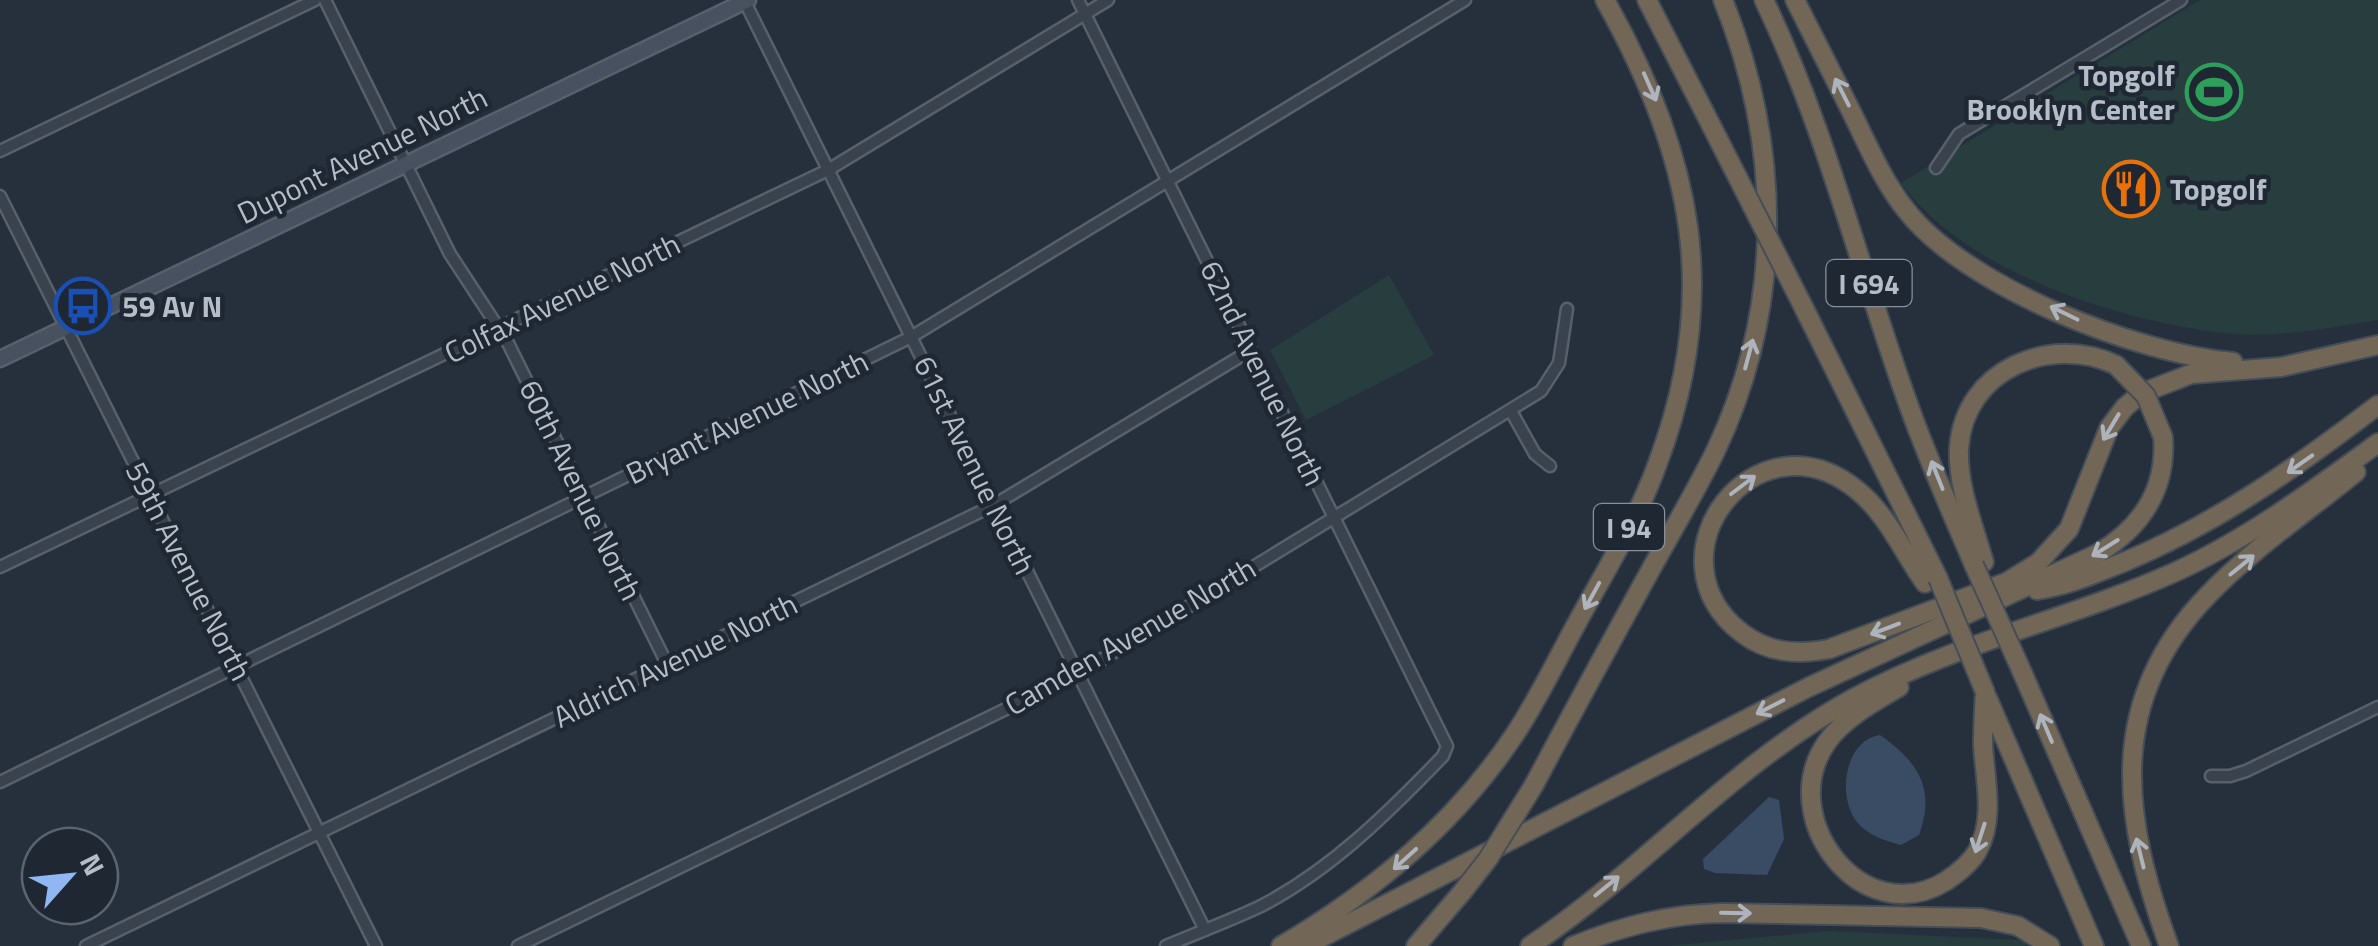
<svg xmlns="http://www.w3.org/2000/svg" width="2378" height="946" font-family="'Titillium Web',sans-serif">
<rect width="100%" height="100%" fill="#25303c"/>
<!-- green -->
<g fill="#283d3e">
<path d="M 2200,0 L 2378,0 L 2378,320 C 2334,327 2278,338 2234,334 C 2127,324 1965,273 1901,183 Z"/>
<polygon points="1389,275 1434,355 1306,420 1270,350"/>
<polygon points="1828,931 2022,940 2027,946 1666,946"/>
</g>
<!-- water -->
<g fill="#3a4c63">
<path d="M 1880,735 C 1918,762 1936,788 1919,835 L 1901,845 C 1882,840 1859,832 1851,812 C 1839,785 1848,740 1880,735 Z"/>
<polygon points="1769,797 1779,800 1784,839 1767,875 1715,873 1704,869 1703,859"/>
</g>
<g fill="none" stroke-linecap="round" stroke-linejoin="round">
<!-- street casing -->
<g stroke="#57606b" stroke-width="15">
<g id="street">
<polyline points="325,0 450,254 507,341 667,664"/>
<polyline points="744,0 1205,930"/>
<path d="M 1078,0 L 1447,746 L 1443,756 C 1389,812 1330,871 1259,907 C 1229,921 1197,933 1166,946"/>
<polyline points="0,151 315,0"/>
<polyline points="1936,168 1959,134 2181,0"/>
<polyline points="0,196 376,946"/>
<polyline points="1511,411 1535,454 1550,466"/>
<polyline points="0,567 828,170 1108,0"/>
<polyline points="2211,776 2230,776 2246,771 2378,707"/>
<polyline points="0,782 911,337 1465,0"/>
<polyline points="86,946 994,505 1251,350"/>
<polyline points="518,946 1078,674 1541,391 1559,363 1567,309"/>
</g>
</g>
<!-- secondary casing -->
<g stroke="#57606b" stroke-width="19">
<polyline id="secondary" points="0,359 748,0"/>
</g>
<!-- highway casing -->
<g stroke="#444d58" stroke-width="22">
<g id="highway">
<polyline points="1647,0 1711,125"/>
<path d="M 1764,0 C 1825,127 1858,263 1905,395 C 1925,453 1950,509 1974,565"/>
<path d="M 1795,0 C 1813,36 1832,73 1850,109 C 1867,143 1882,180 1906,210 C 1966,287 2137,354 2233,362"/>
<polyline points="1804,308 1938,578"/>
<path d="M 1984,562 C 1974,527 1957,485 1959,448 C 1964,369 2051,334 2116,365"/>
<path d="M 1925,583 C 1903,552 1887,514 1857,490 C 1756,408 1643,557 1742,633 C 1768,653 1797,655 1829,649 L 2007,582 L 2038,563 L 2069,529 L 2109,428 L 2125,407 L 2142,393 L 2191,374 L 2281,367 L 2378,345"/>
<path d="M 2037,590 C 2068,586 2096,573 2124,562 C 2218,523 2298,466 2378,405"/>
<polyline points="2023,674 2141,946"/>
<path d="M 1899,687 C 1874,702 1844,718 1827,742 C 1774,817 1862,933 1946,881 C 1958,873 1971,863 1978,850 C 1995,818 1985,779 1983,745 C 1983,727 1984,709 1985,692"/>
<polyline points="1987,697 2094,946"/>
<path d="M 1534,785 C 1572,713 1611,642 1650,571 C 1672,531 1696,491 1716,450 C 1784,306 1782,147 1723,0"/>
<path d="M 1281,946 C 1374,891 1455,824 1515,734 C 1539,698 1557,659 1578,621 C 1606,570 1637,520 1657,465 C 1722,294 1692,155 1605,0"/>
<path d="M 1305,946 L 1809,687 L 2097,554 C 2141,528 2167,489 2163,437"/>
<polyline points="1416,946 1463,891"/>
<path d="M 1530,946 C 1644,870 1735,762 1856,697 C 1956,643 2069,619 2173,573 C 2248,539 2312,491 2378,443"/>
<path d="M 1573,946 C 1623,926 1669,914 1722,913 L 1981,918 L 2018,926 L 2050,946"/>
<path d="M 2169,946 C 2123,819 2104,702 2208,595 C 2252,549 2307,512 2356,472"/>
</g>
</g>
<!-- street -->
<use href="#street" stroke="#39424d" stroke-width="10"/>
<!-- secondary -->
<use href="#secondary" stroke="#47515f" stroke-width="14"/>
<!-- highway -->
<use href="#highway" stroke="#726757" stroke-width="18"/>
<!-- highway-bridge casing -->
<g stroke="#444d58" stroke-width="22" stroke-linecap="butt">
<g id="highway-bridge">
<polyline points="1711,125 1804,308"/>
<polyline points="2116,365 2146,396 2163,437"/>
<polyline points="1974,565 2023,674"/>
<polyline points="1938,578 1985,692"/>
<polyline points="1463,891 1488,859 1534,785"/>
</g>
</g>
<!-- highway-bridge -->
<use href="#highway-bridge" stroke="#726757" stroke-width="18"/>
</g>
<!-- one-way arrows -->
<defs><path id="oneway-shaft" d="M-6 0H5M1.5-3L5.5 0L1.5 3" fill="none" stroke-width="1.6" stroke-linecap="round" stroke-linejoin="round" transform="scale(2.5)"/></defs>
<g stroke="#aeb4bd">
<use href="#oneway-shaft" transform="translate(1650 87) rotate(66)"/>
<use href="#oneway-shaft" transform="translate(1842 92) rotate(-117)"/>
<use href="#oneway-shaft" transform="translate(2064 313) rotate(-154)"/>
<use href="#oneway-shaft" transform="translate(1749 354) rotate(-75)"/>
<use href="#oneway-shaft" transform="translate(2111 427) rotate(121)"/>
<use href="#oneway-shaft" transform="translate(2300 464) rotate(145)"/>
<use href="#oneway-shaft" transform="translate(1937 475) rotate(-112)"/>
<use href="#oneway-shaft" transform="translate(1743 485) rotate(-37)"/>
<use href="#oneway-shaft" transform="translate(2105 548) rotate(148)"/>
<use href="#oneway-shaft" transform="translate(2242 565) rotate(-39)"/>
<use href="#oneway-shaft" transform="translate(1592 596) rotate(119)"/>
<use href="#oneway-shaft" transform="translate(1885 629) rotate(159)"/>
<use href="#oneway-shaft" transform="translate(1770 707) rotate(153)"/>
<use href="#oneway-shaft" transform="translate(2046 728) rotate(-113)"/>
<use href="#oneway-shaft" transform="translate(1980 838) rotate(108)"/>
<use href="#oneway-shaft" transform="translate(2140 853) rotate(-104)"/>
<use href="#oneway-shaft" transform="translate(1405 859) rotate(138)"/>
<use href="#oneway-shaft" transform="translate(1607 886) rotate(-39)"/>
<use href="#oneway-shaft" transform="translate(1736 913) rotate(1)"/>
</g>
<!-- icons -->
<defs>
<g id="stadium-ring" transform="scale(2.875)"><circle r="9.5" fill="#1e2732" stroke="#2e9e5b" stroke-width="1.5"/><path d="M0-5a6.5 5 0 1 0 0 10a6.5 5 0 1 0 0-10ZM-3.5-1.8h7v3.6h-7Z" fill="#2e9e5b"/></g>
<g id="restaurant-ring" transform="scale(2.875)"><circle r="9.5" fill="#1e2732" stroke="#e8710a" stroke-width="1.5"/><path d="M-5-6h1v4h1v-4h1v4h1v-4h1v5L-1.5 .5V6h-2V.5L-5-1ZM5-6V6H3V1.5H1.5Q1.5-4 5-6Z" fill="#e8710a"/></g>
<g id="bus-ring" transform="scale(2.875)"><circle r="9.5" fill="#1e2732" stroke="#1a4fb4" stroke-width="1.5"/><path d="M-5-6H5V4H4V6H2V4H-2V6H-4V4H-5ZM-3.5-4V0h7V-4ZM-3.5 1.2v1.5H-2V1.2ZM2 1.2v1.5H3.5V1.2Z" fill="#1a4fb4"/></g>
</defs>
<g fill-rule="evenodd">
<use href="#stadium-ring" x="2214" y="92"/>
<use href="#restaurant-ring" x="2131" y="189"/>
<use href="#bus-ring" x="83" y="306"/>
</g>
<g text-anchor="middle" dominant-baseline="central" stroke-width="9" stroke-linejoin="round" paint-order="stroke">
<!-- shield labels -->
<g fill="#1e2732" stroke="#88909b" stroke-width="2.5">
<rect x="1826.5" y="260" width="85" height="46" rx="8"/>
<rect x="1594" y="504" width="70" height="46" rx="8"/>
</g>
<g font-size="28" font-weight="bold" fill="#b5bdc8">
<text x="1869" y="283">I 694</text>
<text x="1629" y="527">I 94</text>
</g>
<!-- poi labels -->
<g font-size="30" font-weight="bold" fill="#b5bdc8" stroke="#1e2732" text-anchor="start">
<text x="2175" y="75" text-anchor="end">Topgolf<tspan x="2175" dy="34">Brooklyn Center</tspan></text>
<text x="2170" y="189">Topgolf</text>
<text x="122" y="306">59 Av N</text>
</g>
<!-- street labels -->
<g font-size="30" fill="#b5bdc8" stroke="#1e2732">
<text transform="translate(362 155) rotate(-26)">Dupont Avenue North</text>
<text transform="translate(562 298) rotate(-26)">Colfax Avenue North</text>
<text transform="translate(1263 373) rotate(64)">62nd Avenue North</text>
<text transform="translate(747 417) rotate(-26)">Bryant Avenue North</text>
<text transform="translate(975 465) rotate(64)">61st Avenue North</text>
<text transform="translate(581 490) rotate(64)">60th Avenue North</text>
<text transform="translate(189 571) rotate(63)">59th Avenue North</text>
<text transform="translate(1130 636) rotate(-30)">Camden Avenue North</text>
<text transform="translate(675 660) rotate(-26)">Aldrich Avenue North</text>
</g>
</g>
<!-- north arrow -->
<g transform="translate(70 876) rotate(63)"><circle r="48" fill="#1e2732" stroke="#5a636e" stroke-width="2.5"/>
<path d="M0-8L18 38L0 25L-18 38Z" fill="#90b7f2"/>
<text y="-15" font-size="28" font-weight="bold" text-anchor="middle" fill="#b5bdc8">N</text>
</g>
</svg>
